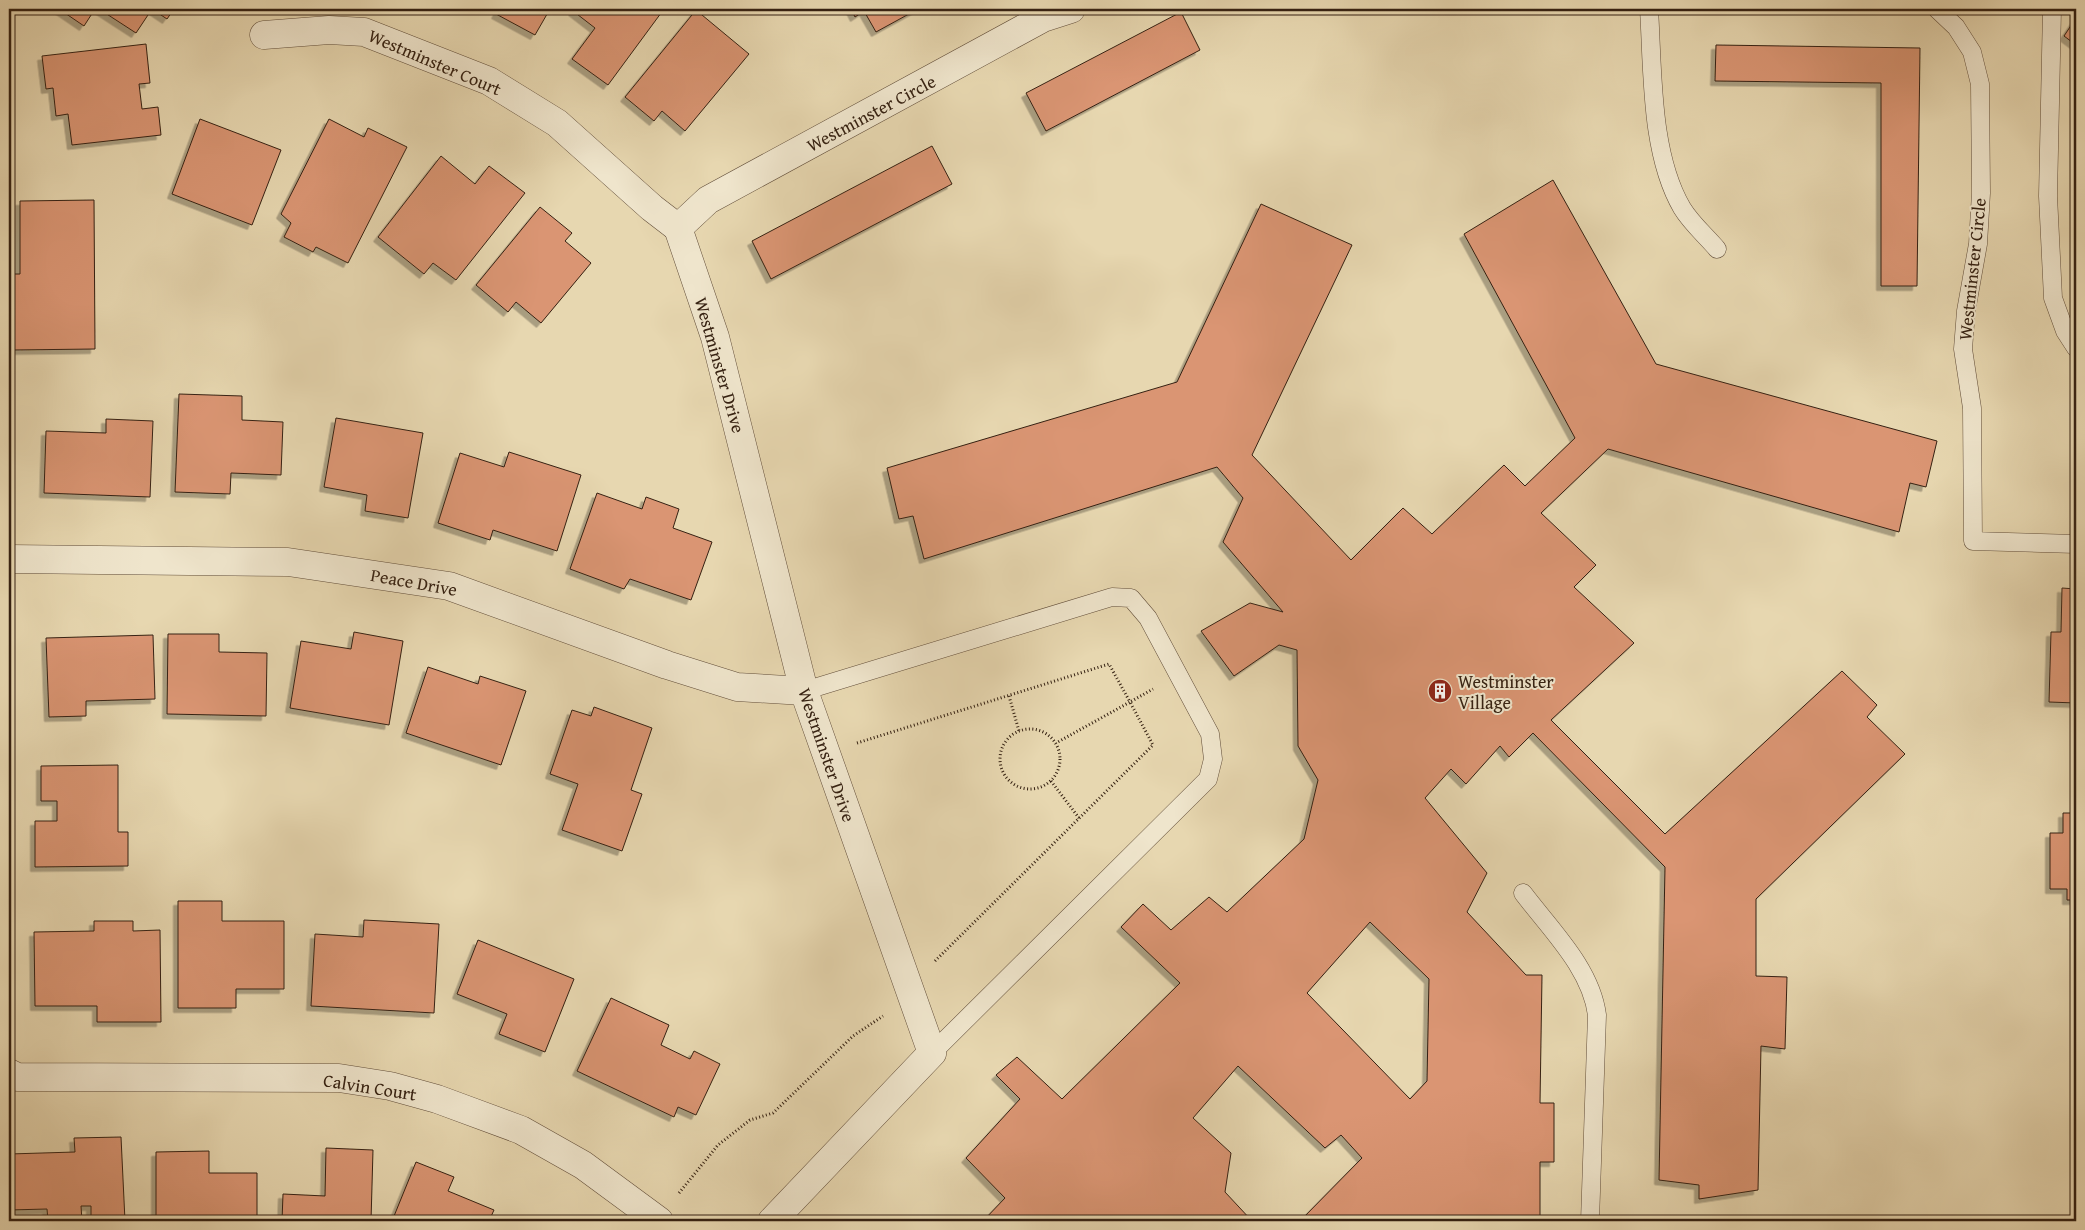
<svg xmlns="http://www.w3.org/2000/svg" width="2085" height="1230" font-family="'Gentium Book Plus',serif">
<defs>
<filter id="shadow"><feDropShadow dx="-4.5" dy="4.5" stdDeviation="0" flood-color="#0004"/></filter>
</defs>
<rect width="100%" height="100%" fill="#e7d7b0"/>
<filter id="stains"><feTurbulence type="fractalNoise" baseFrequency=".004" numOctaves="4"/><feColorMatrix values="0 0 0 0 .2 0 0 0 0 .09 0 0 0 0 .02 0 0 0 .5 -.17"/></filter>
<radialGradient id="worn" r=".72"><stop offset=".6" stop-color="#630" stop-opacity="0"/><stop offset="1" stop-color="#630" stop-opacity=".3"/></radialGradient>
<!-- building -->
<g fill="#da9573" stroke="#352112" fill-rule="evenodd" filter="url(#shadow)">
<polygon points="59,9 95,9 84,26"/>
<polygon points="99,9 174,9 167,19 152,9 136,33"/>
<polygon points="499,9 550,9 535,35 496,14"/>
<polygon points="575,9 664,9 608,85 572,59 595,28 573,11"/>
<polygon points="851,9 918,9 876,32 864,11 855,17"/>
<polygon points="696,10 749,54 685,131 662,111 654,121 625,97"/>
<polygon points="1181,12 1200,50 1046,131 1026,93"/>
<polygon points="2076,18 2076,45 2064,36"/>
<polygon points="146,44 150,83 139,84 142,109 158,107 161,135 72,145 68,114 56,116 53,88 46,89 42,56"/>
<polygon points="1716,45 1920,48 1917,286 1881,286 1881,83 1715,81"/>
<polygon points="200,119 281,150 252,225 172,194"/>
<polygon points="329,119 364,137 368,128 407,147 348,263 316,247 313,252 284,237 291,223 281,214"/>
<polygon points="932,146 952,184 771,279 752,241"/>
<polygon points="441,156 475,184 489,166 525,193 456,280 433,263 424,274 378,237"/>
<path d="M 1553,180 L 1656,364 L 1937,441 L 1926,487 L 1910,483 L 1899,532 L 1608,449 L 1541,513 L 1596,565 L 1574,587 L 1634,643 L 1551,720 L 1665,834 L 1842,671 L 1877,705 L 1867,717 L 1905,754 L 1756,899 L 1756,976 L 1787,977 L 1785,1049 L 1761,1046 L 1758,1190 L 1699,1199 L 1699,1185 L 1659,1180 L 1665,867 L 1533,733 L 1509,757 L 1500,746 L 1466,784 L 1451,769 L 1425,798 L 1487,873 L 1467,912 L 1526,975 L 1542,975 L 1540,1103 L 1554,1103 L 1554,1162 L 1540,1162 L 1540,1221 L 1300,1221 L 1362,1158 L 1341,1135 L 1325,1148 L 1238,1066 L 1193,1118 L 1231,1153 L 1225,1192 L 1252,1221 L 983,1221 L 1005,1198 L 966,1158 L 1020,1099 L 996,1075 L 1017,1057 L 1062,1099 L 1180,983 L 1121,927 L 1143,904 L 1171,930 L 1209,897 L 1227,912 L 1304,839 L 1318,780 L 1298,746 L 1297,650 L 1279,645 L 1234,676 L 1201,631 L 1250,603 L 1283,612 L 1223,542 L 1243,498 L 1217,467 L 924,559 L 913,516 L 899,519 L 887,468 L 1177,382 L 1261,204 L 1352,245 L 1252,455 L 1351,560 L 1403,508 L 1432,534 L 1504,465 L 1525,486 L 1575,438 L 1464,234 ZM 1370,922 L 1429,979 L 1427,1081 L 1410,1099 L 1307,993 Z"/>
<polygon points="94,200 95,349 12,350 11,274 20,274 20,201"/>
<polygon points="540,207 572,233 565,241 591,263 541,323 516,302 508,312 476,285"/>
<polygon points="179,394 242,396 242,420 283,422 281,475 231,473 230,494 175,492"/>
<polygon points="336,418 423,433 408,518 365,511 367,495 324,487"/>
<polygon points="106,419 153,421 150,497 44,493 46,431 106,433"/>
<polygon points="509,452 581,475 557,551 493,530 490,540 438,523 460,453 504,467"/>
<polygon points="597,493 642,509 646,497 679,509 673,528 712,542 691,600 630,579 624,589 570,569"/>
<polygon points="2062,588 2076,589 2076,703 2049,702 2051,632 2061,632"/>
<polygon points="354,632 403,641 389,725 290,708 301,641 351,649"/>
<polygon points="168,634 219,634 219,652 267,653 266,716 167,714"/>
<polygon points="153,635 155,699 86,701 86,716 49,717 46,638"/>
<polygon points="428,667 478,684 480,676 526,691 501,765 406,733"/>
<polygon points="594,707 652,728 631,790 642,794 622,851 562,830 578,784 550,774 572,710 591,716"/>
<polygon points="118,765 118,832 128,832 128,866 35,867 35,821 57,821 57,801 41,801 41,766"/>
<polygon points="2063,813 2076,813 2076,900 2067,900 2067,889 2050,889 2050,833 2063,833"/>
<polygon points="178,901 222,901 222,921 284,921 284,989 236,989 236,1008 178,1008"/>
<polygon points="364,920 439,924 434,1013 311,1006 315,934 363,937"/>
<polygon points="94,921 133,921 133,931 160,930 161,1022 97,1022 97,1006 35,1006 34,932 94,931"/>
<polygon points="478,940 574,979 545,1052 499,1034 507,1014 457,994"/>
<polygon points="611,998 669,1025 661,1045 690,1059 694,1051 720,1064 696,1115 678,1107 674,1117 577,1071"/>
<polygon points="121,1137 125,1221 91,1221 91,1206 81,1206 82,1221 48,1221 47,1209 9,1210 9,1154 75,1152 74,1138"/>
<polygon points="326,1148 373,1150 371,1221 282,1221 283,1194 325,1196"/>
<polygon points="209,1151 209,1173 257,1173 257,1221 156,1221 156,1152"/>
<polygon points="416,1162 454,1177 448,1191 494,1210 489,1221 392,1221"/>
</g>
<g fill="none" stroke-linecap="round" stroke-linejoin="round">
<!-- service casing -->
<g stroke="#624e3a" stroke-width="19">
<g id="service">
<path d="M 1649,9 C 1653,71 1650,153 1682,208 C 1691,223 1706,236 1717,249"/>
<polyline points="1937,9 1956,27 1972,52 1980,84 1981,193 1978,244 1966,311 1963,349 1972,408 1973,541 2076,544"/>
<polyline points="2052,9 2048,196 2053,298 2065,331 2076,348"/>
<polyline points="804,691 1112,597 1131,598 1148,618 1210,734 1213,759 1208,779 932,1053"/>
<path d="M 1523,893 C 1550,929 1591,968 1597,1015 L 1590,1221"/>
</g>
</g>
<!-- minor casing -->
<g stroke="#624e3a" stroke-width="29">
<g id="minor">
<polyline points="264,35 329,30 364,32 489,81 557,123 652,208 678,228"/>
<polyline points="678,228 715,337 804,691 932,1053 772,1221"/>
<polyline points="678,228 708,200 1043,18 1071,9"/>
<polyline points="9,559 288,562 449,586 667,665 737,687 804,691"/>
<polyline points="9,1073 17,1077 339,1078 390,1086 437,1099 521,1130 583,1165 659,1221"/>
</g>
</g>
<!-- path -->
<g stroke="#352112" stroke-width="3" stroke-dasharray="1 2.5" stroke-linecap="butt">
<polyline points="1009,696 1019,731"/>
<circle cx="1030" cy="759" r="30"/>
<polyline points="857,743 1109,664 1130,702 1056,743"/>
<polyline points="1051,781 1079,818"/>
<polyline points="935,961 1153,745 1130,702 1153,689"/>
<polyline points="679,1193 718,1145 750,1120 773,1113 853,1036 883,1016"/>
</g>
<!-- service -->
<use href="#service" stroke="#efe5cc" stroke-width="18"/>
<!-- minor -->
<use href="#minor" stroke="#efe5cc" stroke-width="28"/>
</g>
<!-- icons -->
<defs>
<g id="building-disc" transform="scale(1.25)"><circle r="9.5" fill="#8f2418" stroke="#efe5cc"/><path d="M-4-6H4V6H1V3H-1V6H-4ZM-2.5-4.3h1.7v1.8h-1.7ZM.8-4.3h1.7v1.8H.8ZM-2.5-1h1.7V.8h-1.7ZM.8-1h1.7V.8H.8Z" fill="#fff"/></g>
</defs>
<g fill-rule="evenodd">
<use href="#building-disc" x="1440" y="691"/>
</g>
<g text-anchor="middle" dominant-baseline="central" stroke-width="4" stroke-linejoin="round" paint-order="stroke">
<!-- street labels -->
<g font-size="18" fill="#352112" stroke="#efe5cc">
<text transform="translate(435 62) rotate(23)">Westminster Court</text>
<text transform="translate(871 113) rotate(-28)">Westminster Circle</text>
<text transform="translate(1972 269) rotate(-84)">Westminster Circle</text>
<text transform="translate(720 365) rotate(74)">Westminster Drive</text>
<text transform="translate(414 582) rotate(10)">Peace Drive</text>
<text transform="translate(827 755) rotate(71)">Westminster Drive</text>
<text transform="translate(370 1087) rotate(9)">Calvin Court</text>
</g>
<!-- poi labels -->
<g font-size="18" fill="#352112" stroke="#efe5cc" text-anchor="start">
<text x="1458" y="681">Westminster<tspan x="1458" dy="21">Village</tspan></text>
</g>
</g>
<!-- margin -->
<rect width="2085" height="1230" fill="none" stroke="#e7d7b0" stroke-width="30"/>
<rect x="10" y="10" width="2065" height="1210" fill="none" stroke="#352112" stroke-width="2.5"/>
<rect x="15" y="15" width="2055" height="1200" fill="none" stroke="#352112"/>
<rect width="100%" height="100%" filter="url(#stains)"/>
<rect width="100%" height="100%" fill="url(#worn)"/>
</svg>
